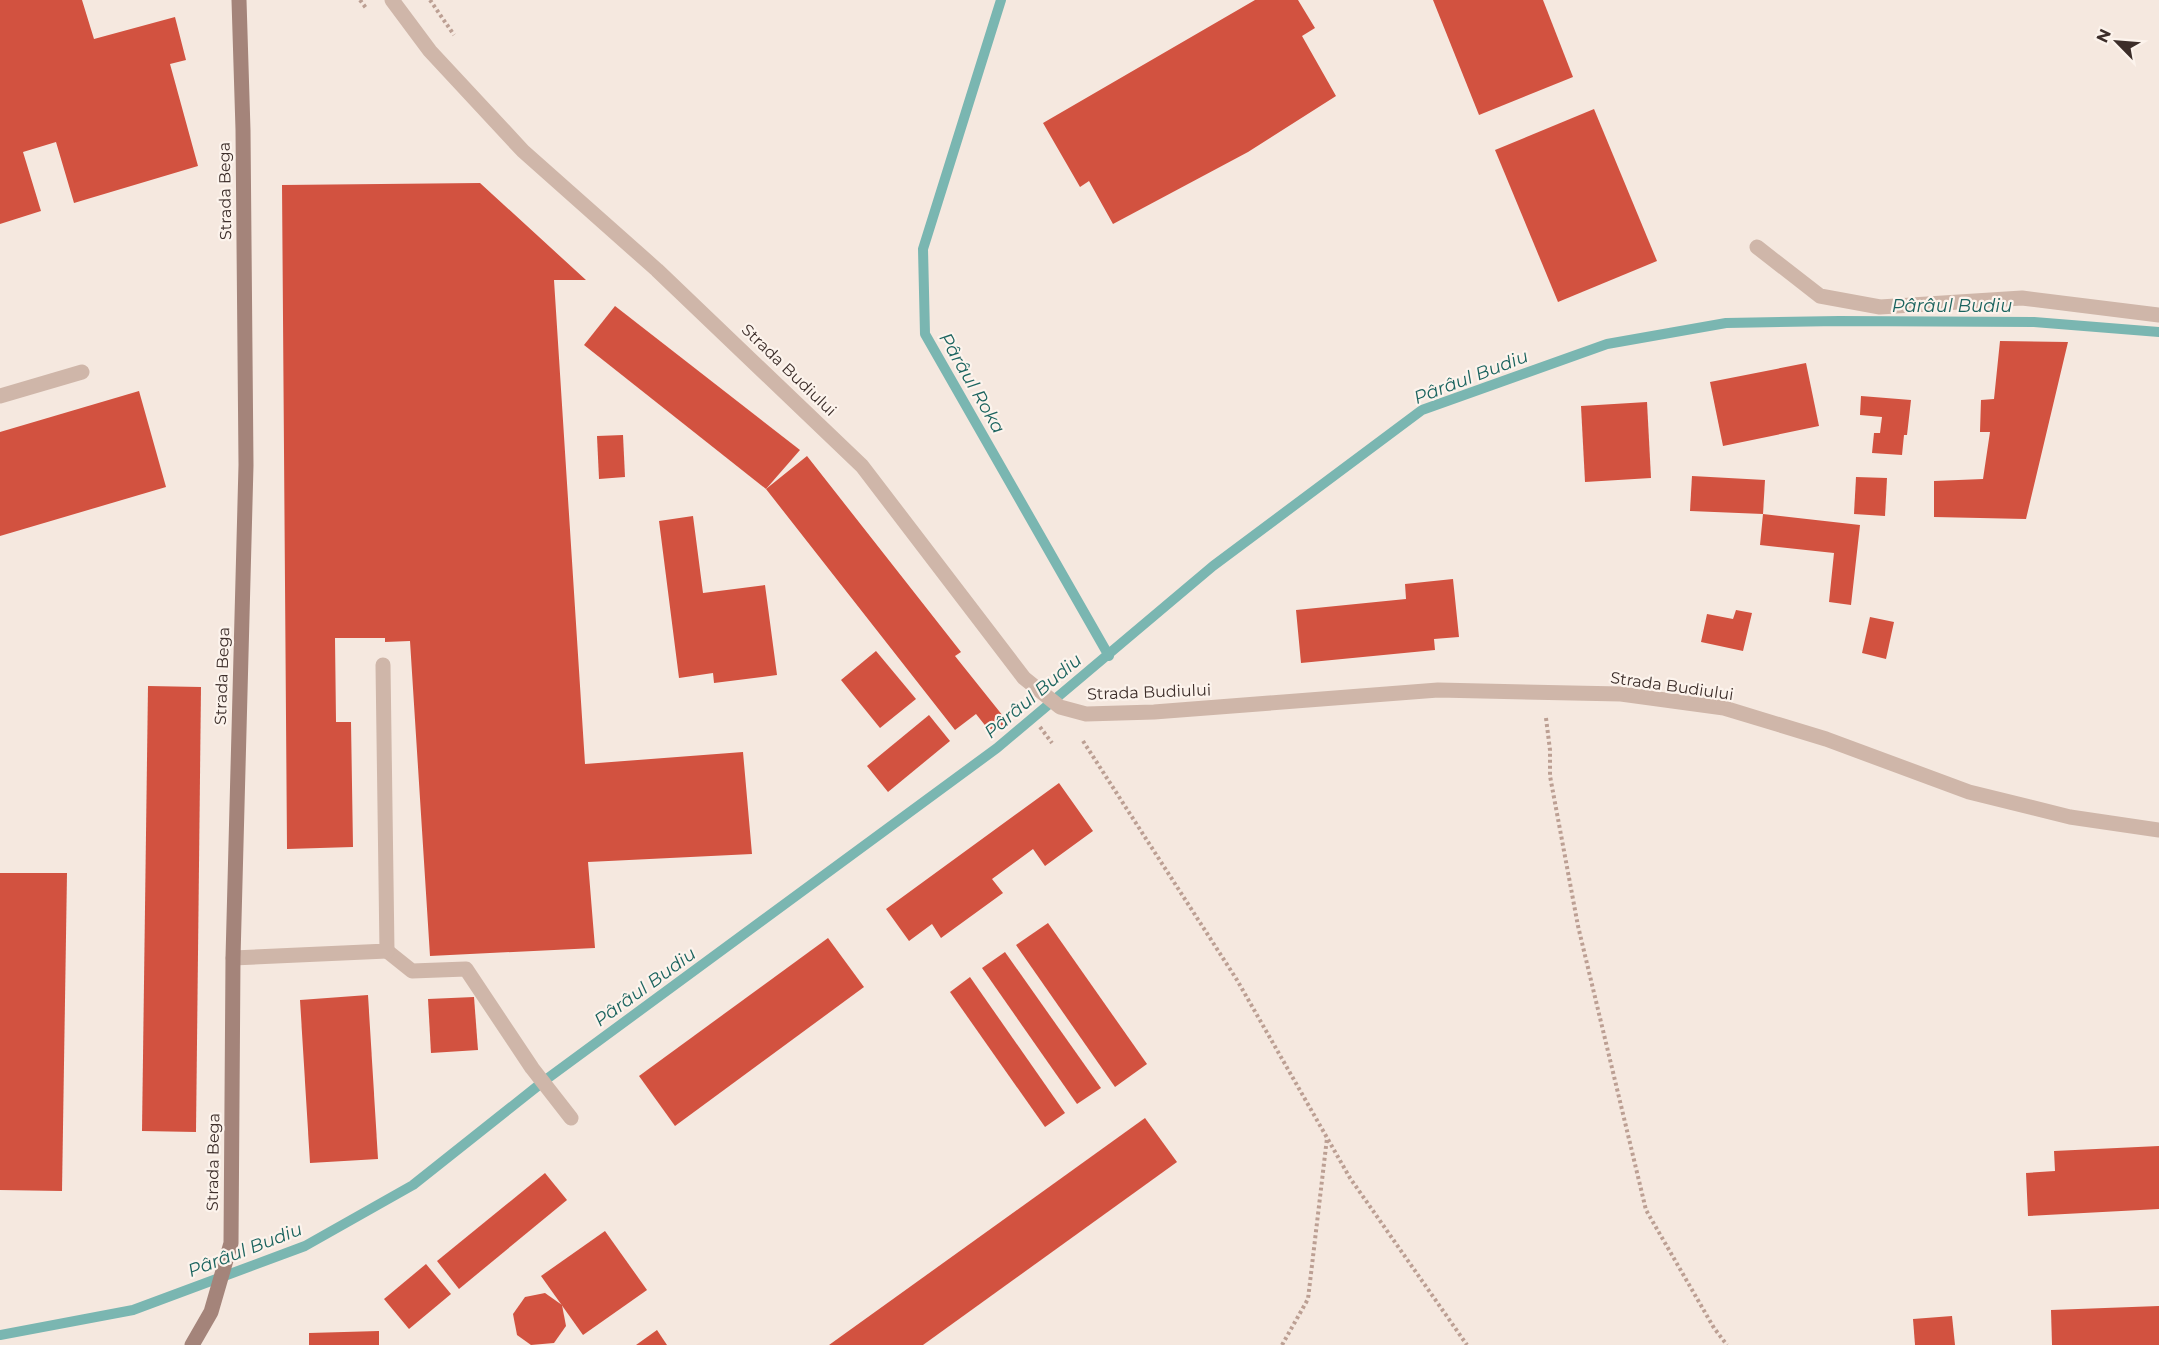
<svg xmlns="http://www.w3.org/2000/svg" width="2159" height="1345" font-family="Montserrat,sans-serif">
<rect width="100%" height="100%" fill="#f5e8df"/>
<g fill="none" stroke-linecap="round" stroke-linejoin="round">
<!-- stream -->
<g stroke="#7ab6b1" stroke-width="10">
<polyline points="1001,0 923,249 925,334 1109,656"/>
<polyline points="0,1335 133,1310 305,1246 413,1185 544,1081 997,748 1213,566 1422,410 1607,344 1726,323 1839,321 2034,322 2159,332"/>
</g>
</g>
<!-- building -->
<g fill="#d25240">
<polygon points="0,0 82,0 94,39 175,17 186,60 170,64 198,166 74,203 56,142 23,152 41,211 0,224"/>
<polygon points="1255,0 1298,0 1315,28 1302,36 1336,96 1248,152 1113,224 1089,181 1080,187 1043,123"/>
<polygon points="1433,0 1543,0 1573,77 1479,115"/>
<polygon points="1594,109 1657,261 1558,302 1495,150"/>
<polygon points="480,183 586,280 554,280 585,764 743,752 752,854 588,862 595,948 430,956 410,641 385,642 385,638 335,638 336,722 351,722 353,847 287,849 282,185"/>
<polygon points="615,306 800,450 766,489 584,345"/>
<polygon points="2000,341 2068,342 2026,519 1934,517 1934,481 1983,479 1990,432 1980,432 1981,400 1994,399"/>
<polygon points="1806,363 1819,426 1723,446 1710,382"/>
<polygon points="139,391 166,487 0,536 0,432"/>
<polygon points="1861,396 1911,400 1907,435 1904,435 1902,455 1872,453 1874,433 1880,433 1882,417 1860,415"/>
<polygon points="1647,402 1651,478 1585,482 1581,406"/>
<polygon points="623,435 625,477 599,479 597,436"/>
<polygon points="807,456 961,652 955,656 1007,721 992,734 976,714 955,730 766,489"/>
<polygon points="1692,476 1765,480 1763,514 1690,511"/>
<polygon points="1856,477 1887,478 1885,516 1854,514"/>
<polygon points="1763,514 1860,525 1851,605 1829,602 1834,553 1760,545"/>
<polygon points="693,516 703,593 765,585 777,675 714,683 713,673 679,678 659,521"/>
<polygon points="1453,579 1459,637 1434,639 1435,650 1301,663 1296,610 1406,599 1405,584"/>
<polygon points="1736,610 1752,613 1743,651 1701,642 1707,614 1733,619"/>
<polygon points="1870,617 1894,622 1886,659 1862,653"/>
<polygon points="876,651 916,699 880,728 841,680"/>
<polygon points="148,686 201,687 196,1132 142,1131"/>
<polygon points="929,715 950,741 888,792 867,766"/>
<polygon points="1059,783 1093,831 1045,866 1033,849 992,879 1003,893 941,938 932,924 909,941 886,909"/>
<polygon points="0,873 67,873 62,1191 0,1190"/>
<polygon points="1048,923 1147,1064 1115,1087 1016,945"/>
<polygon points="828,938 864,987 675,1126 639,1076"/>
<polygon points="1005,952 1101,1088 1077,1104 982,968"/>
<polygon points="970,977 1065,1113 1045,1127 950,992"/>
<polygon points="368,995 378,1159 310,1163 300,1000"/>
<polygon points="474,997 478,1050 431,1053 428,999"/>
<polygon points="1145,1118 1177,1162 923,1345 829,1345"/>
<polygon points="2159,1146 2159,1209 2028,1216 2026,1173 2055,1171 2054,1151"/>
<polygon points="545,1173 567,1200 459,1289 437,1261"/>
<polygon points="605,1231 647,1290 583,1335 541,1276"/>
<polygon points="426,1264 451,1294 409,1329 384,1299"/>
<polygon points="545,1293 562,1305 566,1326 554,1343 531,1345 517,1335 513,1314 525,1297"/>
<polygon points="2159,1306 2159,1345 2052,1345 2051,1310"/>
<polygon points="1952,1316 1955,1345 1915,1345 1913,1319"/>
<polygon points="657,1330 667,1345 636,1345"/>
<polygon points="379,1331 379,1345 309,1345 309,1333"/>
</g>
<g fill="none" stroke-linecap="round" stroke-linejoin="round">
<!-- path -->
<g stroke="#bc9f93" stroke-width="4" stroke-dasharray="3 3" stroke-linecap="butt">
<polyline points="360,0 366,8"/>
<polyline points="430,0 454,35"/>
<polyline points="1546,718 1550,750 1550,776 1578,926 1646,1210 1714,1328 1727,1345"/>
<polyline points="1040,727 1052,743"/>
<polyline points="1083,741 1237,980 1350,1178 1467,1345"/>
<polyline points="1282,1345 1308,1299 1327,1138"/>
</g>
<!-- service -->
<g stroke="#cfb6a9" stroke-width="15">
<polyline points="1757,247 1820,296 1880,307 2022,298 2159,315"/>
<polyline points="0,396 82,372"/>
<polyline points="387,951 412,971 466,969 532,1068 571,1118"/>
<polyline points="233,958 387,951 383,665"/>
</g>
<!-- tertiary -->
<polyline stroke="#cfb6a9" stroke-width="15" points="392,0 430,51 523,151 657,270 862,466 1024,678 1060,707 1086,714 1154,712 1438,690 1621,694 1724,708 1826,739 1969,792 2070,817 2159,830"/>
<!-- secondary -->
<polyline stroke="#a4847a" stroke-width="15" points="192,1345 211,1312 231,1243 233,958 246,465 243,130 239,0"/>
</g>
<g text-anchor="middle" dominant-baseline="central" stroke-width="4.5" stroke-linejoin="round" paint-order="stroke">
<!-- street labels -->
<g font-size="16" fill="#3c2d29" stroke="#fcf3ec">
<text transform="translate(225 191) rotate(-91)">Strada Bega</text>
<text transform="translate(789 370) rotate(44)">Strada Budiului</text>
<text transform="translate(222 676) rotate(-88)">Strada Bega</text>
<text transform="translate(1672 686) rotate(8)">Strada Budiului</text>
<text transform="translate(1149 692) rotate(-2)">Strada Budiului</text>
<text transform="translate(213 1162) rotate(-89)">Strada Bega</text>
</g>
<!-- water labels -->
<g font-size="18" font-style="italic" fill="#1a635e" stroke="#fcf3ec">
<text x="1952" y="306">Pârâul Budiu</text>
<text transform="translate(1471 377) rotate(-21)">Pârâul Budiu</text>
<text transform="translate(972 383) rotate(60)">Pârâul Roka</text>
<text transform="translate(1033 696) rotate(-40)">Pârâul Budiu</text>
<text transform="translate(645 987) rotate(-36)">Pârâul Budiu</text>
<text transform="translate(245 1250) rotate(-21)">Pârâul Budiu</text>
</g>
</g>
<!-- north arrow -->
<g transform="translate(2117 42) rotate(295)" stroke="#fcf3ec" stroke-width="4.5" paint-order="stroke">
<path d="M0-4.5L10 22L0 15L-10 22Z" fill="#3c2d29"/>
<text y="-9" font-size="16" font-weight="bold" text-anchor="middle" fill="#3c2d29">N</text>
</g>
</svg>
